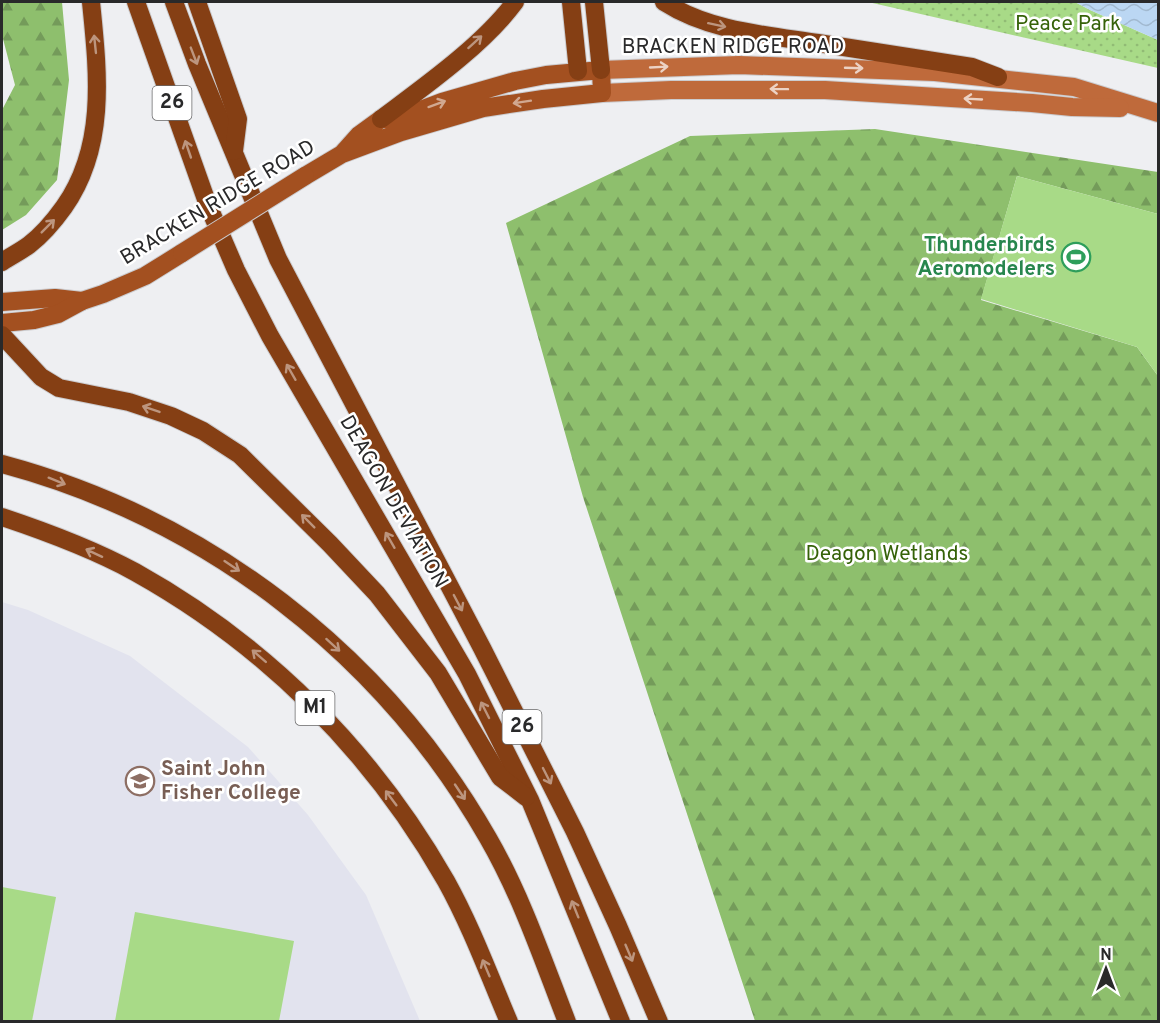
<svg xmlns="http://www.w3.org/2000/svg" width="1160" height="1023" font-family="Overpass,sans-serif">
<defs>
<pattern id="grass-dots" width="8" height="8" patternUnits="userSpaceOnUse" patternTransform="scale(1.5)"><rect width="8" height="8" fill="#a8da87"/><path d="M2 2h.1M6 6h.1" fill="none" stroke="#91bb75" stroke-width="1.8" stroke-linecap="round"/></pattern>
<pattern id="forest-firs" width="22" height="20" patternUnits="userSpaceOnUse" patternTransform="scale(1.5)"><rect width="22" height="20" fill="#8ebf6d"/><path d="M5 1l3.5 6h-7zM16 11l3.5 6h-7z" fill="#749b5a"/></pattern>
<pattern id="water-waves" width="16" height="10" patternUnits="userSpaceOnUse" patternTransform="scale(1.5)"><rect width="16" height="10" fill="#bbd7f3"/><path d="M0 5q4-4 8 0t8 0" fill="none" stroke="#a1b9d0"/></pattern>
</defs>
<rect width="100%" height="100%" fill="#eeeff2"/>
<!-- built -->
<polygon fill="#e2e3ee" points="2,602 28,610 130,656 248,747 308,815 366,895 420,1021 2,1021"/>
<!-- grass -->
<polygon fill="url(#grass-dots)" points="868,2 1075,2 1090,10 1158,40 1158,68"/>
<!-- forest -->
<g fill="url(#forest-firs)">
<polygon points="2,2 62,2 69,80 57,180 26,215 2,230 2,110 15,85 2,35"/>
<polygon points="875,129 1158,172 1158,214 1017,176 981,300 1137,347 1158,376 1158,1021 755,1021 583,497 506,223 690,136"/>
</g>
<!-- garden -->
<g fill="#a8da87">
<polygon points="1017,176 1158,214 1158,376 1137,347 981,299"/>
<polygon points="2,887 56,897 32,1021 2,1021"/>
<polygon points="135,912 294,941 279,1021 115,1021"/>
</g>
<!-- water -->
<polygon fill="url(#water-waves)" points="1075,2 1158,2 1158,40 1090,10"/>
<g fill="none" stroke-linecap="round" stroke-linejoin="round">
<!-- secondary casing -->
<g stroke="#cbcbce" stroke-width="20">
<g id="secondary">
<polyline points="601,70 739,65 935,72 1074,87 1158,113"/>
<polyline points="602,93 671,90 825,90 1032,103 1072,107 1120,108"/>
</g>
</g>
<!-- primary casing -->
<g stroke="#cbcbce" stroke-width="20">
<g id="primary">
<polyline points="305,176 342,154 401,132 483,108 543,99 602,93 601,70 546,75 515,81 442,102 397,119 381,119 359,135 342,154"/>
<polyline points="2,302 55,298 82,301"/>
<polyline points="2,323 34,320 58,314 82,301 103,294 145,276 182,253"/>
</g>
</g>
<!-- highway casing -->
<g stroke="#cbcbce" stroke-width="20">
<g id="highway">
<polyline points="136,2 208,205 236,270 270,336 467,674 530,800 621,1022"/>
<polyline points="174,2 197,64 278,259 482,648 575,832 618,926 659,1022"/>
<polyline points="197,2 238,119 234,151"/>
<polyline points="571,2 578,71"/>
<polyline points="594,2 601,70"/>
<path d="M 664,2 C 709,31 765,35 818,43 C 869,51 920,59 972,67 L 998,77"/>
<path d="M 381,119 C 425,86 483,45 515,2"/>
<path d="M 2,262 C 11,256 21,251 29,245 C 42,235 54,221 64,207 C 107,146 98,72 91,2"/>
<polyline points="2,335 41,377 59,388 129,402 171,416 203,431 240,455 330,544 377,594 438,673 500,777 526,797"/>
<path d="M 2,464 C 207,519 382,653 488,838 C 521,895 543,960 567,1022"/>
<path d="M 2,517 C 47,532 93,549 135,572 C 266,645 372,751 446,881 C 471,926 489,975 509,1022"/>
</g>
</g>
<!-- secondary -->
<use href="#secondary" stroke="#bf6a3b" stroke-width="18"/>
<!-- primary -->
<use href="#primary" stroke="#a35020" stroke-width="18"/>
<!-- highway -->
<use href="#highway" stroke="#853f14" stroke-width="18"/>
<!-- primary-bridge casing -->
<g stroke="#cbcbce" stroke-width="20" stroke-linecap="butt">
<polyline id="primary-bridge" points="182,253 305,176"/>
</g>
<!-- primary-bridge -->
<use href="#primary-bridge" stroke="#a35020" stroke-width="18"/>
</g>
<!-- one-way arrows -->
<defs><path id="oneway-shaft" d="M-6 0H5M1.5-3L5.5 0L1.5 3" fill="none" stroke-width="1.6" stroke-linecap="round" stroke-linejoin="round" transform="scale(1.5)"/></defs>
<g stroke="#bc957e">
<use href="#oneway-shaft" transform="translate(717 25) rotate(12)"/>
<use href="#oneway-shaft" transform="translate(475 42) rotate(-42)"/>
<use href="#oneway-shaft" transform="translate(95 44) rotate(-96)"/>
<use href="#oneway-shaft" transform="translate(194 56) rotate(69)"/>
<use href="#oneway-shaft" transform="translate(188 149) rotate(-109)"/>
<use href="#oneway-shaft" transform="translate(48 226) rotate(-45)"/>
<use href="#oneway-shaft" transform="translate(291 372) rotate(-120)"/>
<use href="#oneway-shaft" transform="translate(151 409) rotate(-161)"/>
<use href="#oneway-shaft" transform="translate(57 481) rotate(22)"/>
<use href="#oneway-shaft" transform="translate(308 521) rotate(-135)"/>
<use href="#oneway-shaft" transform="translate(390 540) rotate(-120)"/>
<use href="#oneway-shaft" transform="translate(94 553) rotate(-155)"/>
<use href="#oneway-shaft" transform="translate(232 566) rotate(34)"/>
<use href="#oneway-shaft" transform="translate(458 603) rotate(62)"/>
<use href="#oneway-shaft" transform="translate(333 645) rotate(42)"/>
<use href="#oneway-shaft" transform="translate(259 656) rotate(-139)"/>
<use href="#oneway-shaft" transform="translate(485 710) rotate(-117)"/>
<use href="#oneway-shaft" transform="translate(547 776) rotate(63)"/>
<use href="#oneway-shaft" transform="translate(460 792) rotate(56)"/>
<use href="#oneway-shaft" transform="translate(391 798) rotate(-127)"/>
<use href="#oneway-shaft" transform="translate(575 909) rotate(-112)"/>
<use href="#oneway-shaft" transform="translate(629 953) rotate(67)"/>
<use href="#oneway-shaft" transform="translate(486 968) rotate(-113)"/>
</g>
<g stroke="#ecd2c4">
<use href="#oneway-shaft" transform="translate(659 67) rotate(-3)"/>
<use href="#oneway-shaft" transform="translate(854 68) rotate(2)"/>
<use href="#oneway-shaft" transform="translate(779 89) rotate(-179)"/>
<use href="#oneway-shaft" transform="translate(973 99) rotate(-177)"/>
</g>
<g stroke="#d1a890">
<use href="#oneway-shaft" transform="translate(522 102) rotate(171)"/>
<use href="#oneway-shaft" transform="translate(437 104) rotate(-20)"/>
</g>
<!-- icons -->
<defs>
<g id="stadium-ring" transform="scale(1.5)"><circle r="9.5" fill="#fff" stroke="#2e9e5b" stroke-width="1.5"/><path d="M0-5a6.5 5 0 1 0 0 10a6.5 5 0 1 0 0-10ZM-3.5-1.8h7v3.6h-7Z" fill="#2e9e5b"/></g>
<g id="school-ring" transform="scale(1.5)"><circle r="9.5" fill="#fff" stroke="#8d6e63" stroke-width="1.5"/><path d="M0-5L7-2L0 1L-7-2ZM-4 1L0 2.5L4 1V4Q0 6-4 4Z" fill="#8d6e63"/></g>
</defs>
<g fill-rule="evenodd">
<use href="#stadium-ring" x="1076" y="257"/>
<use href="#school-ring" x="140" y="781"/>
</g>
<g text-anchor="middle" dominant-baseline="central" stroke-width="5" stroke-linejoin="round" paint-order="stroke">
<!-- shield labels -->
<g fill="#fff" stroke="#69696a" stroke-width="1.5">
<rect x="152.5" y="86" width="39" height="34" rx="4.5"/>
<rect x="295.5" y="691" width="39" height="34" rx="4.5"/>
<rect x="502.5" y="710" width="39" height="34" rx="4.5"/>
</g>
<g font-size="20" font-weight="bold" fill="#29292a">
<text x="172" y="103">26</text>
<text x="315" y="708">M1</text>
<text x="522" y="727">26</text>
</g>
<!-- park labels -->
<g font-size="21" fill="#356208" stroke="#fff">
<text x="1068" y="24">Peace Park</text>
<text x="887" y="554">Deagon Wetlands</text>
</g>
<!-- street labels -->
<g font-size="21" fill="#29292a" stroke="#fff">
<text x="733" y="47">BRACKEN RIDGE ROAD</text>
<text transform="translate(218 203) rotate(-31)">BRACKEN RIDGE ROAD</text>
<text transform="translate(393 502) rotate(60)">DEAGON DEVIATION</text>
</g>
<!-- leisure labels -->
<g font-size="21" font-weight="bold" fill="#27864d" stroke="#fff" text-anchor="end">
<text x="1055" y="245">Thunderbirds<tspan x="1055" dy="24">Aeromodelers</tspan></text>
</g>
<!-- education labels -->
<g font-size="21" font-weight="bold" fill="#785e54" stroke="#fff" text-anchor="start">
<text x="161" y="769">Saint John<tspan x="161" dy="24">Fisher College</tspan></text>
</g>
</g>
<!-- border -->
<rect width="1160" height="1023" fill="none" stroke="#29292a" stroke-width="6"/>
<!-- north arrow -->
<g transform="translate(1106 969)" stroke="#ffffff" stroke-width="4.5" paint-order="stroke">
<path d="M0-4.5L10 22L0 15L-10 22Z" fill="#29292a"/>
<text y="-9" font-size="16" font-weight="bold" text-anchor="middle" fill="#29292a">N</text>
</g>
</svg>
